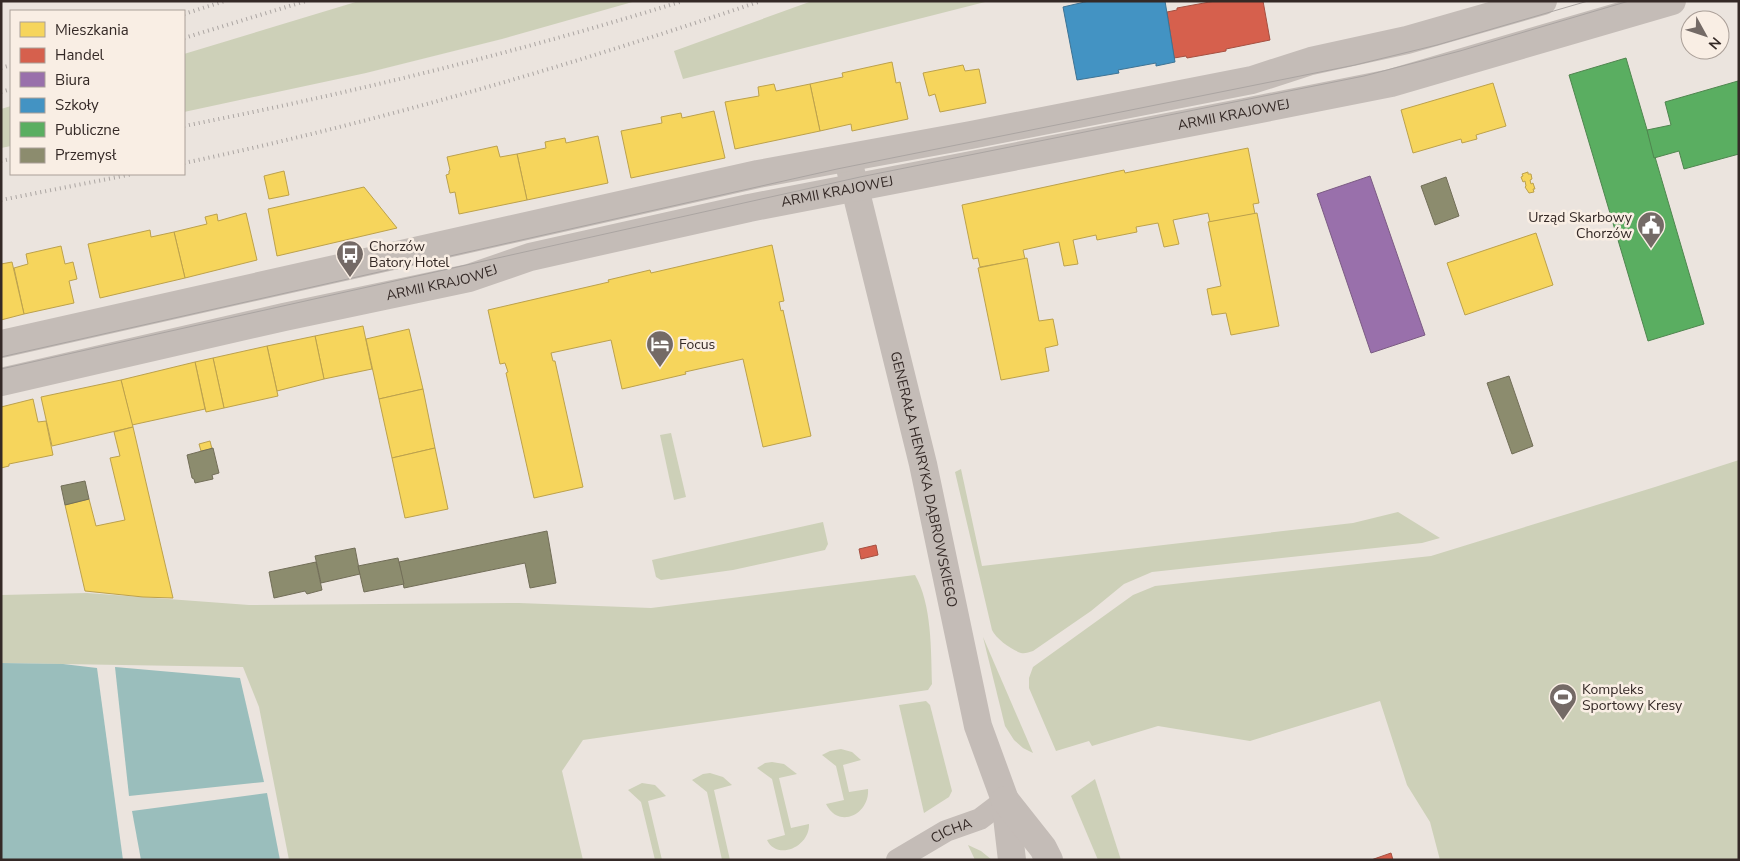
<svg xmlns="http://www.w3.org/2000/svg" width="1740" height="861" font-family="'Nunito Sans',sans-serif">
<rect width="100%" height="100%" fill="#ebe4de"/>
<!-- green -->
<g fill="#cdd0b8">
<polygon points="359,1 636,1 502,39 366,73 184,112 184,54"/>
<polygon points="812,1 989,1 683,79 674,51"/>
<polygon points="11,106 11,146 1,148 1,109"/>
<polygon points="671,433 686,497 674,500 660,435"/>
<polygon points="1739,460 1739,860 1440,860 1430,822 1407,785 1380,701 1250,741 1158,726 1092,746 1089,741 1056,751 1029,688 1029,678 1033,667 1133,595 1155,586 1431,556 1655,487"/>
<path d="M 961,469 L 982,566 L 1353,523 L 1398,512 L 1440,538 L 1422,543 L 1152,572 L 1124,584 L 1091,611 L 1033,651 C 1029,652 1025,654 1021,653 C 1012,650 996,639 992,630 L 955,472 Z"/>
<polygon points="823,522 828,544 825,550 733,570 661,580 656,577 652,560"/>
<path d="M 915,575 C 932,604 931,651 932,684 L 928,690 L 583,740 L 562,771 L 583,860 L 289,860 L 259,707 L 243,667 L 1,663 L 1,595 L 87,593 L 249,605 L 519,603 L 651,608 Z"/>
<polygon points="983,637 1033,753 1023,748 1014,740 1005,726"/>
<polygon points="926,701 930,705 952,791 949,797 924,813 899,705"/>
<path d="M 841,749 L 852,752 L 861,760 L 843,765 L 849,792 L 868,789 C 870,814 839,830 826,804 L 844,800 L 836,766 L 822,755 L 830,751 Z"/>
<path d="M 772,762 L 784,764 L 797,774 L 779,778 L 791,828 L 809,824 C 810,847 777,861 767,840 L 785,835 L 772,779 L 757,768 L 765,763 Z"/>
<polygon points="710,773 723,777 732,785 714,790 730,860 722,860 707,792 692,780 703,774"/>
<polygon points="1095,779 1121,860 1098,860 1071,796"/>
<polygon points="642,783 655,785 666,796 648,801 662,860 655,860 641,802 628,790"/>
<polygon points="968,845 981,851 992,860 975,860"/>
</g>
<!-- water -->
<g fill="#9abebc">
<polygon points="1,663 63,664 97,668 123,860 1,860"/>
<polygon points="115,667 240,678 264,782 129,796"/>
<polygon points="267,793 280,860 141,860 132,811"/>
</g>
<!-- homes -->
<g fill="#f6d55c" stroke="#bca14c">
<polygon points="892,62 896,83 900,82 908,119 852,131 851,124 820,131 810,84 843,77 842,73"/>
<polygon points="963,65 965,71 979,69 986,103 940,112 935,94 929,96 923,73"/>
<polygon points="1493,83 1506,126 1476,135 1477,139 1462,143 1461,139 1413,153 1401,110"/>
<polygon points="774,84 776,91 810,84 820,131 735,149 725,102 759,96 758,87"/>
<polygon points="714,111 725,158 631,178 621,131 662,123 661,117 681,113 682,118"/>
<polygon points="598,136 608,183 527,200 517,154 546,148 545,142 565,138 566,143"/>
<polygon points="497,146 500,157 517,154 527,200 459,214 455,192 450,193 446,175 449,174 449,171 450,170 447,157"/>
<polygon points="1248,148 1259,203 1253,204 1255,214 1210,222 1208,213 1173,220 1179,244 1164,247 1158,223 1136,227 1137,232 1097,240 1096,235 1073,240 1078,264 1064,266 1059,242 1023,250 1025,259 980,267 978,258 973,259 962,205 1124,170 1125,173"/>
<polygon points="284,171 289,195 269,199 264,176"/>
<polygon points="1528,172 1528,174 1531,174 1532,179 1530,180 1531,184 1533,183 1535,189 1533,189 1534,192 1529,193 1525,187 1526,186 1525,181 1523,182 1521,177 1523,176 1522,174"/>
<polygon points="364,187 397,228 277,256 268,209"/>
<polygon points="246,213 257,260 185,278 174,232 207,224 205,217 217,214 218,221"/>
<polygon points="1257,213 1279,326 1231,335 1226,313 1212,315 1207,289 1221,286 1208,222"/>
<polygon points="150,230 151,237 174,232 185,278 100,298 88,244"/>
<polygon points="1536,233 1553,285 1465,315 1447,263"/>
<polygon points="772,245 784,301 779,302 781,311 783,310 811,436 763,447 743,359 685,372 686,374 622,389 611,340 551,353 553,361 555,361 583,487 534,498 506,373 508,372 505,363 500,364 488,310 609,282 608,280 650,270 651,273"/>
<polygon points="61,246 65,264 73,262 77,279 69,281 74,303 24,314 14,268 28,264 26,254"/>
<polygon points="1027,258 1039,321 1053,319 1058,345 1045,348 1049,371 1001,380 978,268"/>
<polygon points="12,262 24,314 1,320 1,264"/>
<polygon points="363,326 372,369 324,379 315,336"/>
<polygon points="409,329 423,389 379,399 366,339"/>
<polygon points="315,336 324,379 277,391 267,346"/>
<polygon points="267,346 278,396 224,408 213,358"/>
<polygon points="213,358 224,408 206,412 195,362"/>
<polygon points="195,362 205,409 132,425 121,380"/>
<polygon points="121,380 133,427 52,446 41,397"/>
<polygon points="423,389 435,448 392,458 379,399"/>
<polygon points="33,399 38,422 46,421 53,455 9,464 9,466 1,468 1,407"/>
<polygon points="133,427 173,598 143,597 85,591 65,505 89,499 96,526 125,520 110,458 120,456 114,432"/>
<polygon points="210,441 212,449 201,451 199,444"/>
<polygon points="435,448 448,509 405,518 392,458"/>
</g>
<!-- shops -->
<g fill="#d6604d" stroke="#a55041">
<polygon points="1215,1 1263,1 1270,40 1226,49 1226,51 1187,58 1186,56 1174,58 1167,12 1177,10 1177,8"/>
<polygon points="876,545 878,555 861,559 859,549"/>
<polygon points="1391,853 1393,860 1371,860"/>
</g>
<!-- offices -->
<polygon fill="#9970ab" stroke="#7b5b83" points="1370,176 1425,335 1371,353 1317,194"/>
<!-- schools -->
<polygon fill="#4393c3" stroke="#3e7394" points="1089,1 1165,1 1175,62 1156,66 1156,63 1118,70 1119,73 1077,80 1063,7"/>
<!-- public -->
<g fill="#5aae61" stroke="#4f864f">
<polygon points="1626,58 1704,324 1648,341 1569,75"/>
<polygon points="1738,81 1739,154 1684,169 1679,151 1654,158 1647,130 1671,125 1665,102"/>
</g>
<!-- industry -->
<g fill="#8c8c6e" stroke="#726e58">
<polygon points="1446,177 1459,216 1435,225 1421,186"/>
<polygon points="1509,376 1533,446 1512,454 1487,383"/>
<polygon points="213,448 219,473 212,475 213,479 195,483 194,479 192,478 187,455"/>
<polygon points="85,481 89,499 65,505 61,486"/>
<polygon points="547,531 556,583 530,588 525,563 404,588 399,562"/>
<polygon points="355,548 360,574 321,583 315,556"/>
<polygon points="398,558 404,584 364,592 358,566"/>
<polygon points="316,562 322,590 307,594 305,591 274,598 269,572"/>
</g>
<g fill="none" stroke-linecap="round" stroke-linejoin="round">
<!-- minor -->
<path stroke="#c4bcb7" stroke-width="22" id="s1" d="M 897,860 L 946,831 L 980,819 L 1005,800"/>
<!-- tertiary -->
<g stroke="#c4bcb7" stroke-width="28">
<path id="s2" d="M 850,168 L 923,464 L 978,726 L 1005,800 L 1012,860"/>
<polyline points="1,344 758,174 971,135 1252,80 1311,61 1407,40 1543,1"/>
<path id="s3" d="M 1,382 L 284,317 L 469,278 L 530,257 L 749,208 L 1245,112 L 1391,83 L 1672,1"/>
<polyline points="1005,800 1043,848 1049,860"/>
</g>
<!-- tram -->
<g stroke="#aba5a2" stroke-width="1">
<polyline points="1,357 837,169 1355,65 1437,45 1588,1"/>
<polyline points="1,369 860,177 1364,76 1460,51 1629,1"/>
</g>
<!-- rail -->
<g stroke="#aba5a2" stroke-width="4" stroke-dasharray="1 4" stroke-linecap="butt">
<polyline points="1,1 2,1"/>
<polyline points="184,14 225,1"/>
<polyline points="184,38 306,1"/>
<polyline points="1,68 11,65"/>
<polyline points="1,92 11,89"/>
<path d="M 184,126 C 352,93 519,52 683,1"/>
<polyline points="1,161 11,159"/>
<path d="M 184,163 C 379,122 572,65 761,1"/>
<polyline points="1,200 133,174"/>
</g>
</g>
<!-- icons -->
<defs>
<g id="civic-pin" transform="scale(1.4375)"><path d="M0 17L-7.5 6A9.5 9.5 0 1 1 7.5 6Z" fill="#746a66" stroke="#f9eee4"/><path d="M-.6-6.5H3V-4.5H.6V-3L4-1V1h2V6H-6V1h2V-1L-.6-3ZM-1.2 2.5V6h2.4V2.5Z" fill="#fff"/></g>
<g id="bus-pin" transform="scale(1.4375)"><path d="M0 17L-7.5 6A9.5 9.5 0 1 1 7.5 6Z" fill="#746a66" stroke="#f9eee4"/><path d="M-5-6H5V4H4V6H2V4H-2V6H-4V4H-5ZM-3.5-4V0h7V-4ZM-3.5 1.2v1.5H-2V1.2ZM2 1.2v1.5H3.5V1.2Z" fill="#fff"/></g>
<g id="hotel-pin" transform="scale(1.4375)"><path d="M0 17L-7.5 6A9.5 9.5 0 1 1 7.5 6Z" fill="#746a66" stroke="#f9eee4"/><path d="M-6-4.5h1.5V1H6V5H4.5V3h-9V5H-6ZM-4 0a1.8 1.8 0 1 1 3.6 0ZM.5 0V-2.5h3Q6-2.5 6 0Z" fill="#fff"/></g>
<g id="stadium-pin" transform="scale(1.4375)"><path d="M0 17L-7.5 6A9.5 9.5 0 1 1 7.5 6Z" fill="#746a66" stroke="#f9eee4"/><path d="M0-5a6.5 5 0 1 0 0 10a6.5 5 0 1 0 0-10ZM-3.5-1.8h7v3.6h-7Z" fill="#fff"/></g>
</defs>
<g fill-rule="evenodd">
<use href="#civic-pin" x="1651" y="225"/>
<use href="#bus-pin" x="350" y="254"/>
<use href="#hotel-pin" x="660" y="344"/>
<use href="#stadium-pin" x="1563" y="697"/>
</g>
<g text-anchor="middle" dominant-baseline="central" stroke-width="5" stroke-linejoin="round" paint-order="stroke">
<!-- street labels -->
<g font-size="14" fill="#342926" stroke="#f9eee4">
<text stroke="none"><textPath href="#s3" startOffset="1262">ARMII KRAJOWEJ</textPath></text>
<text stroke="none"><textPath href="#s3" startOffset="858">ARMII KRAJOWEJ</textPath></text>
<text stroke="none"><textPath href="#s3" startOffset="452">ARMII KRAJOWEJ</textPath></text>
<text stroke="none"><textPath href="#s2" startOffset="320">GENERAŁA HENRYKA DĄBROWSKIEGO</textPath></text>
<text stroke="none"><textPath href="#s1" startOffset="62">CICHA</textPath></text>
</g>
<!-- poi labels -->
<g font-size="14" fill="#342926" stroke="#f9eee4" text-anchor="start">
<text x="1632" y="217" text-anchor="end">Urząd Skarbowy<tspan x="1632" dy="16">Chorzów</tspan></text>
<text x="369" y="246">Chorzów<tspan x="369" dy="16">Batory Hotel</tspan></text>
<text x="679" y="344">Focus</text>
<text x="1582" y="689">Kompleks<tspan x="1582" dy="16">Sportowy Kresy</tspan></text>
</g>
</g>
<!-- border -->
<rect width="1740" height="861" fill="none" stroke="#342926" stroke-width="5"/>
<!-- legend -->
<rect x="10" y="10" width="175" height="165" fill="#f9eee4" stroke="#aa9f98"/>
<rect x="20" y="22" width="25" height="15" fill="#f6d55c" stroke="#aa9f98"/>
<text x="55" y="35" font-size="15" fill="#342926">Mieszkania</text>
<rect x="20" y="48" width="25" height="15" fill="#d6604d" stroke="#aa9f98"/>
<text x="55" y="60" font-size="15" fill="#342926">Handel</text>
<rect x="20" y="72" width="25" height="15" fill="#9970ab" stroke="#aa9f98"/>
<text x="55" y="85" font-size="15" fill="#342926">Biura</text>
<rect x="20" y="98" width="25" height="15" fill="#4393c3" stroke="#aa9f98"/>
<text x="55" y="110" font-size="15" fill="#342926">Szkoły</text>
<rect x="20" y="122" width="25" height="15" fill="#5aae61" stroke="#aa9f98"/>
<text x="55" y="135" font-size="15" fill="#342926">Publiczne</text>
<rect x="20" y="148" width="25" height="15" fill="#8c8c6e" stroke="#aa9f98"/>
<text x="55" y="160" font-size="15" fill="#342926">Przemysł</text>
<!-- north arrow -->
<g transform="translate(1705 35) rotate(130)"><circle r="24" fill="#f9eee4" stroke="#aa9f98"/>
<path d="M0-4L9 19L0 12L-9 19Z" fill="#746a66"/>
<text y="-8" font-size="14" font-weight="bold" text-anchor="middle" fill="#342926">N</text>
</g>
</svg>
